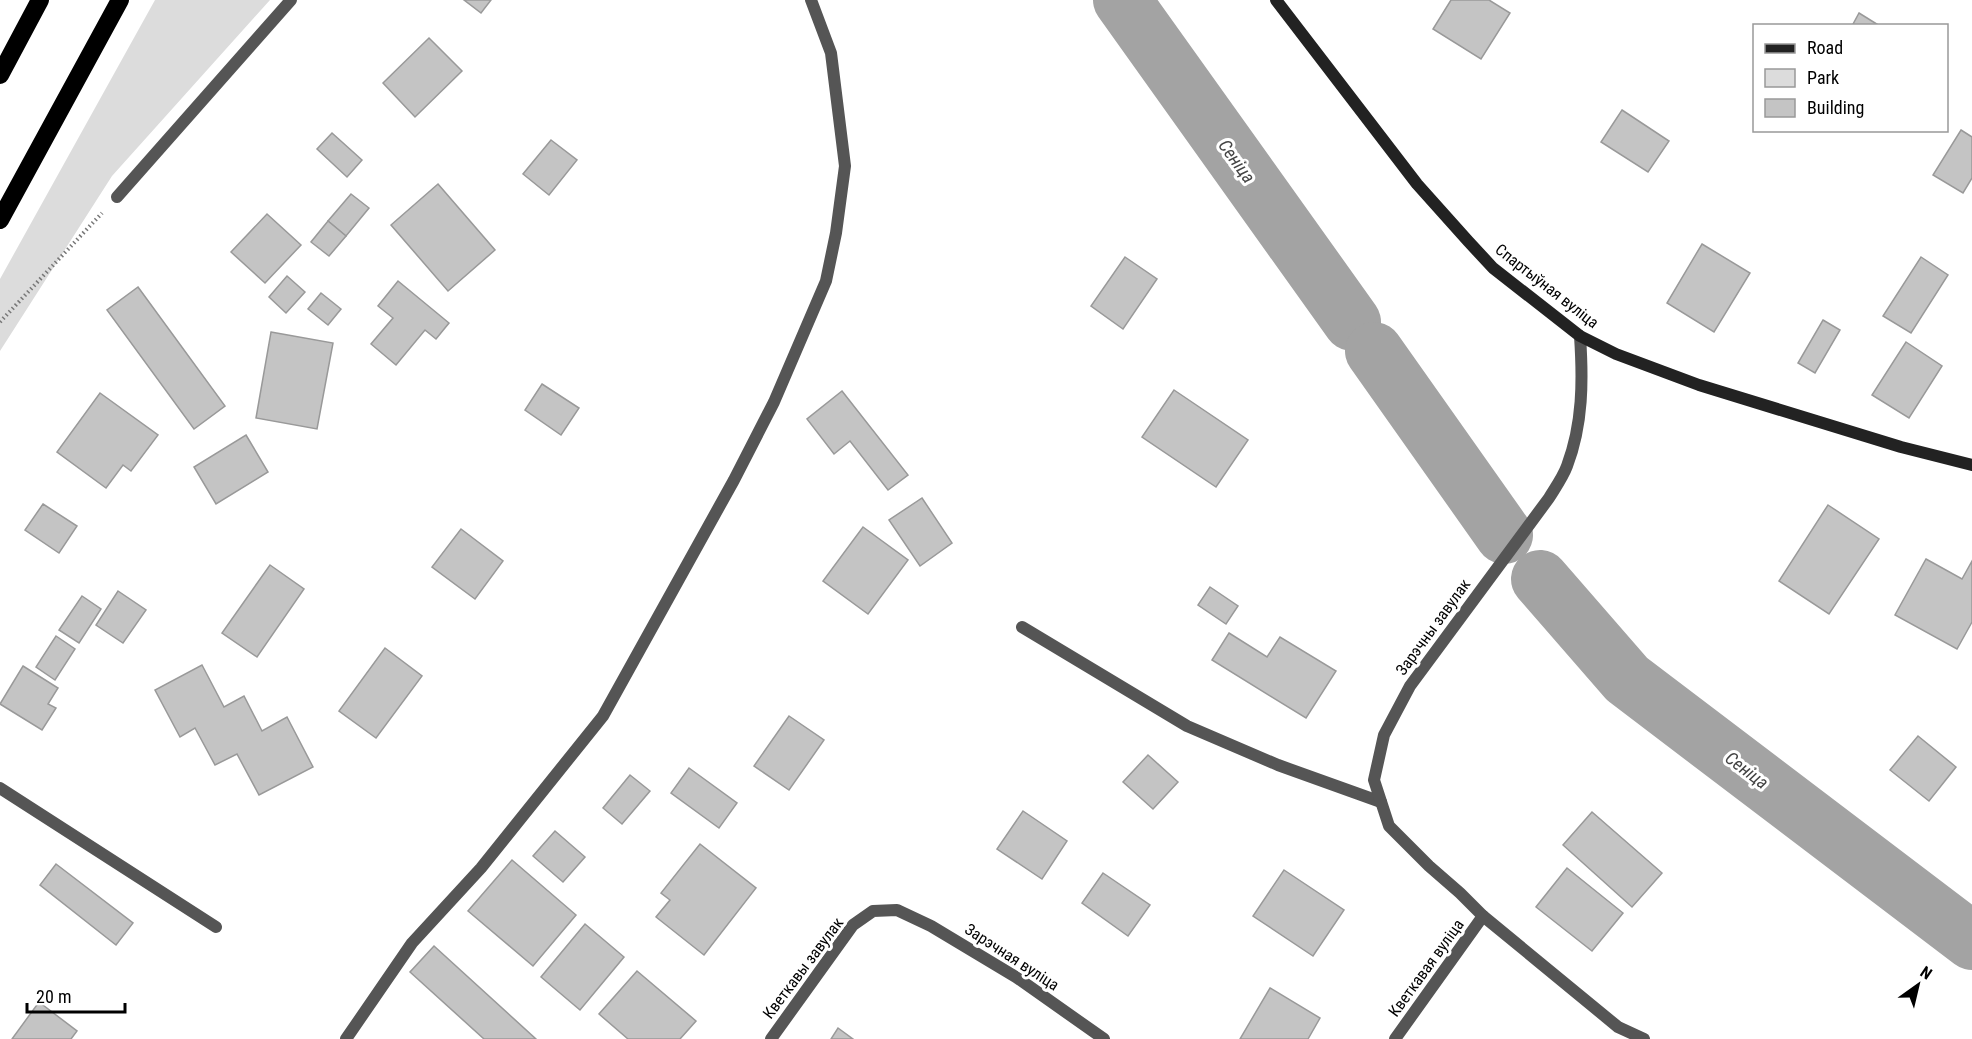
<svg xmlns="http://www.w3.org/2000/svg" width="1972" height="1039" font-family="'Roboto Condensed',sans-serif">
<rect width="100%" height="100%" fill="#fff"/>
<!-- green -->
<polygon fill="#dcdcdc" points="155,0 270,0 112,176 0,351 0,279"/>
<g fill="none" stroke-linecap="round" stroke-linejoin="round">
<!-- river -->
<g stroke="#a3a3a3" stroke-width="58">
<polyline points="1122,0 1352,322"/>
<polyline points="1374,351 1504,535"/>
<polyline points="1540,579 1627,679 1972,941"/>
</g>
</g>
<!-- building -->
<g fill="#c4c4c4" stroke="#999" stroke-width="1.5">
<polygon points="464,0 491,0 481,13"/>
<polygon points="1451,0 1489,0 1510,13 1481,59 1433,29"/>
<polygon points="1859,13 1880,26 1852,26"/>
<polygon points="429,38 462,71 415,117 383,83"/>
<polygon points="1622,110 1669,141 1648,172 1601,142"/>
<polygon points="1961,130 1972,137 1972,178 1963,193 1933,175"/>
<polygon points="332,133 362,160 347,177 317,149"/>
<polygon points="551,140 577,160 549,195 523,174"/>
<polygon points="438,184 495,250 448,291 391,225"/>
<polygon points="351,194 369,208 346,236 328,221"/>
<polygon points="267,214 301,245 265,283 231,252"/>
<polygon points="328,221 346,236 329,256 311,242"/>
<polygon points="1702,244 1750,273 1714,332 1667,303"/>
<polygon points="1125,257 1157,279 1123,329 1091,306"/>
<polygon points="1921,257 1948,275 1911,333 1883,316"/>
<polygon points="287,276 305,292 286,313 269,297"/>
<polygon points="398,281 449,323 436,339 425,330 396,365 371,344 393,318 378,306"/>
<polygon points="138,287 225,406 194,429 107,310"/>
<polygon points="321,293 341,309 328,325 308,309"/>
<polygon points="1823,320 1840,330 1815,373 1798,363"/>
<polygon points="271,332 333,343 317,429 256,418"/>
<polygon points="1906,342 1942,366 1909,418 1872,395"/>
<polygon points="542,384 579,408 561,435 525,410"/>
<polygon points="1174,390 1248,440 1216,487 1142,437"/>
<polygon points="842,391 908,475 888,490 850,441 834,454 807,419"/>
<polygon points="100,393 158,435 131,471 123,465 106,488 57,452"/>
<polygon points="246,435 268,472 216,504 194,467"/>
<polygon points="922,498 952,543 920,566 889,520"/>
<polygon points="43,504 77,526 59,553 25,530"/>
<polygon points="1828,505 1879,539 1829,614 1779,581"/>
<polygon points="863,527 908,560 868,614 823,581"/>
<polygon points="461,529 503,561 475,599 432,567"/>
<polygon points="1926,559 1962,579 1972,561 1972,622 1957,649 1895,615"/>
<polygon points="270,565 304,589 257,657 222,633"/>
<polygon points="1210,587 1238,606 1226,624 1198,605"/>
<polygon points="118,591 146,610 123,643 96,625"/>
<polygon points="82,596 101,609 79,643 59,630"/>
<polygon points="1229,633 1267,657 1280,637 1336,671 1306,718 1212,660"/>
<polygon points="56,636 75,649 55,680 36,667"/>
<polygon points="385,648 422,676 376,738 339,711"/>
<polygon points="202,665 224,707 244,696 262,731 287,717 313,767 259,795 237,754 215,765 195,728 180,737 155,690"/>
<polygon points="23,666 58,688 48,704 56,708 42,730 0,704"/>
<polygon points="789,716 824,740 789,790 754,766"/>
<polygon points="1918,736 1956,767 1929,801 1890,770"/>
<polygon points="1148,755 1178,782 1153,809 1123,782"/>
<polygon points="689,768 737,803 719,828 671,793"/>
<polygon points="630,775 650,791 622,824 603,808"/>
<polygon points="1023,811 1067,841 1042,879 997,849"/>
<polygon points="1592,812 1662,873 1632,907 1563,845"/>
<polygon points="555,831 585,857 563,882 533,856"/>
<polygon points="700,844 756,888 704,955 656,917 670,900 661,893"/>
<polygon points="512,860 576,915 533,966 468,911"/>
<polygon points="56,864 133,923 116,945 40,885"/>
<polygon points="1567,868 1623,913 1592,951 1536,907"/>
<polygon points="1284,870 1344,910 1313,956 1253,916"/>
<polygon points="1103,873 1150,905 1128,936 1082,903"/>
<polygon points="585,924 624,957 580,1010 541,977"/>
<polygon points="434,946 536,1039 484,1039 410,972"/>
<polygon points="637,971 696,1021 680,1039 628,1039 599,1014"/>
<polygon points="1270,988 1320,1018 1308,1039 1240,1039"/>
<polygon points="39,1002 77,1031 71,1039 12,1039"/>
<polygon points="838,1028 853,1039 831,1039"/>
</g>
<g fill="none" stroke-linecap="round" stroke-linejoin="round">
<!-- path -->
<polyline stroke="#777" stroke-width="4" stroke-dasharray="1.5 3" stroke-linecap="butt" points="0,322 102,213"/>
<!-- lane -->
<g stroke="#555" stroke-width="12">
<polyline points="0,788 216,927"/>
<polyline points="1483,916 1618,1027 1644,1039"/>
</g>
<!-- street -->
<g stroke="#555" stroke-width="12">
<polyline points="117,197 291,0"/>
<polyline points="1022,627 1187,726 1278,765 1381,802"/>
<polyline points="346,1039 412,943 481,868 603,716 734,480 774,402 826,281 836,233 845,166 831,53 811,0"/>
<polyline points="771,1039 853,925 873,911 897,910 931,926 1016,977 1104,1039"/>
<path d="M 1395,1039 L 1483,916 L 1460,893 L 1429,866 L 1389,826 L 1374,780 L 1384,735 L 1410,686 L 1549,498 C 1555,488 1563,477 1567,466 C 1583,424 1583,380 1580,336"/>
</g>
<!-- secondary -->
<polyline stroke="#222" stroke-width="12" points="1276,0 1417,184 1468,241 1493,268 1580,336 1616,354 1699,385 1901,447 1972,465"/>
<!-- highway -->
<g stroke="#000" stroke-width="18">
<polyline points="0,75 40,0"/>
<polyline points="0,220 120,0"/>
</g>
</g>
<g text-anchor="middle" dominant-baseline="central" stroke-width="6" stroke-linejoin="round" paint-order="stroke">
<!-- street labels -->
<g font-size="16" fill="#000" stroke="#fff">
<text transform="translate(1547 286) rotate(38)">Спартыўная вуліца</text>
<text transform="translate(1433 627) rotate(-54)">Зарэчны завулак</text>
<text transform="translate(1012 957) rotate(33)">Зарэчная вуліца</text>
<text transform="translate(803 968) rotate(-53)">Кветкавы завулак</text>
<text transform="translate(1426 968) rotate(-54)">Кветкавая вуліца</text>
</g>
<!-- water labels -->
<g font-size="18" font-style="italic" fill="#444" stroke="#fff">
<text transform="translate(1237 161) rotate(54)">Сеніца</text>
<text transform="translate(1747 770) rotate(37)">Сеніца</text>
</g>
</g>
<!-- legend -->
<rect x="1753" y="24" width="195" height="108" fill="#ffffff" stroke="#999999" stroke-width="1.5"/>
<rect x="1765" y="44" width="30" height="9" fill="#222222" stroke="#999999" stroke-width="1.5"/>
<text x="1807" y="54" font-size="18" fill="#000000">Road</text>
<rect x="1765" y="69" width="30" height="18" fill="#dcdcdc" stroke="#999999" stroke-width="1.5"/>
<text x="1807" y="84" font-size="18" fill="#000000">Park</text>
<rect x="1765" y="99" width="30" height="18" fill="#c4c4c4" stroke="#999999" stroke-width="1.5"/>
<text x="1807" y="114" font-size="18" fill="#000000">Building</text>
<!-- north arrow -->
<g transform="translate(1918 985) rotate(34)" stroke="#ffffff" stroke-width="4.5" paint-order="stroke">
<path d="M0-4.5L10 22L0 15L-10 22Z" fill="#000000"/>
<text y="-9" font-size="16" font-weight="bold" text-anchor="middle" fill="#000000">N</text>
</g>
<!-- scale -->
<path d="M27 1003v9h98v-9" fill="none" stroke="#000000" stroke-width="3"/>
<text x="36" y="1003" font-size="18" fill="#000000" stroke="#ffffff" stroke-width="4.5" paint-order="stroke">20 m</text>
</svg>
